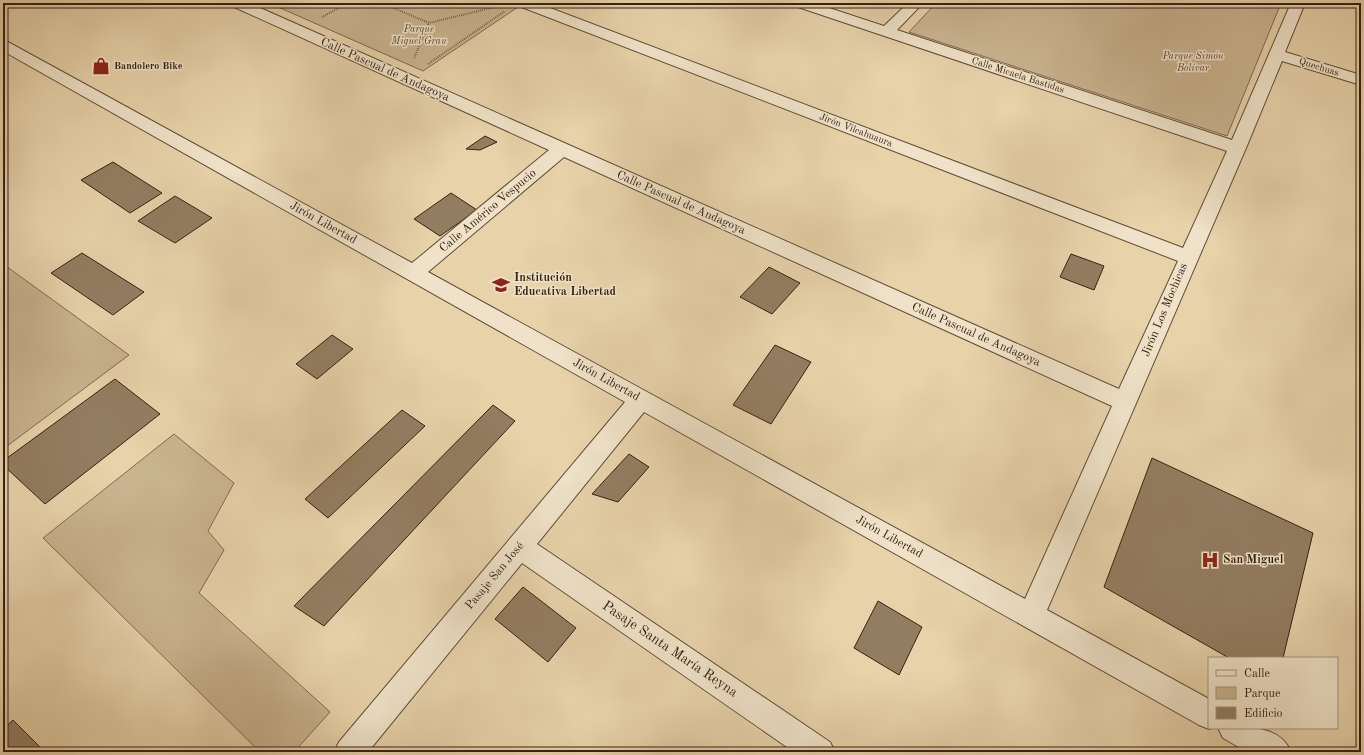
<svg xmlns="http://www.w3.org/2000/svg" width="1364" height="755" font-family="'Old Standard TT',serif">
<rect width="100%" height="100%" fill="#e7d2aa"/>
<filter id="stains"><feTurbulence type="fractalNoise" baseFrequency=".005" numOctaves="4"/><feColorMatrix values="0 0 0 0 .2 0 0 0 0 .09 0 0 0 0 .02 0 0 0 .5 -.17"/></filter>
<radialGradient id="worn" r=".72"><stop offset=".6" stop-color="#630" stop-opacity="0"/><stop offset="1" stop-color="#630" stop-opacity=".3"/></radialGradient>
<!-- green -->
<g fill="#c9b490" stroke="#806a51">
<polygon points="269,3 509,3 518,7 423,71"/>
<polygon points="936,3 1281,3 1227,136 909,32"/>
<polygon points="3,264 129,355 3,449"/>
<polygon points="174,434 234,483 208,531 224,550 199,593 330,712 294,752 260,752 43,538"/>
</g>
<!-- building -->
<g fill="#937d61" stroke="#372112">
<polygon points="485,136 497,142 480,150 466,149"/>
<polygon points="113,162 162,193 130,213 81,180"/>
<polygon points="451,193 477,210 440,236 414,219"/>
<polygon points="175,196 212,218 175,243 138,221"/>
<polygon points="82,253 144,292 113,315 51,273"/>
<polygon points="1071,254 1104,266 1094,290 1060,277"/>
<polygon points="769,267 800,283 772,314 740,297"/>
<polygon points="332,335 353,349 317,379 296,364"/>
<polygon points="775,345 811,362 771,424 733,405"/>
<polygon points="115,379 160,414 45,504 3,465 3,461"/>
<polygon points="493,405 515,421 324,626 294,606"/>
<polygon points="402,410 425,426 328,518 305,499"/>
<polygon points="629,454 649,467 618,502 592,494"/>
<polygon points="1152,458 1313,533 1283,658 1229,658 1104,587"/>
<polygon points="523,587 576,628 548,662 495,619"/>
<polygon points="878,601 922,627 899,675 854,648"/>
<polygon points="13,720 41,748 37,752 3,752 3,729"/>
</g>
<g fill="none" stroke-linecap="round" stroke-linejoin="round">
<!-- minor casing -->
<g stroke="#634d38" stroke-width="2">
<g id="minor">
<path d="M 230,3 L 249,3 L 1119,389 L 1178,261 L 519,6 L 517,3 L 537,3 L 1183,248 L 1227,151 L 795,6 L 793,3 L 814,3 L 884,26 L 908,3 L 923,3 L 897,30 L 1232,140 L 1291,3 L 1305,3 L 1285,52 L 1361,75 L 1361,85 L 1282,61 L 1246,148 L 1047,610 L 1209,699 L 1209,728 L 1212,728 L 1209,729 L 1199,725 L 644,412 L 537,544 L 830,742 L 835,752 L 794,752 L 522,563 L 368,752 L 334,752 L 339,742 L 625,402 L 3,51 L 3,40 L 8,42 L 412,263 L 549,150 L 232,6 ZM 564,157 L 1112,406 L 1025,599 L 428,272 Z"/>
<path d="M 1218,728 C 1245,728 1279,723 1291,752 L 1247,752 L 1223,738 Z"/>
</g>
</g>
<!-- path -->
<g stroke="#372112" stroke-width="2" stroke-dasharray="0.5 1.5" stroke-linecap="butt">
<polyline points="382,3 429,23 503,5"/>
<polyline points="322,17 348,3"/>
<polyline points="414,58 429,23"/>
<polyline points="428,64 505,11"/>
</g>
<!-- minor -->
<use href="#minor" fill="#efe2c8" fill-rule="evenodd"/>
</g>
<!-- icons -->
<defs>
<g id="shop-bare" transform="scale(1.38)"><path d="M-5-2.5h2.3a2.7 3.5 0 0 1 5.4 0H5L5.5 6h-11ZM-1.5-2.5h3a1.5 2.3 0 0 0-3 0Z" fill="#8f2418" stroke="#efe2c8" stroke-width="2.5" paint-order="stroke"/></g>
<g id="school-bare" transform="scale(1.38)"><path d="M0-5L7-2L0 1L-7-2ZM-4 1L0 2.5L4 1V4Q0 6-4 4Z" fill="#8f2418" stroke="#efe2c8" stroke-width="2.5" paint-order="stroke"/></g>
<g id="hospital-bare" transform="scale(1.38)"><path d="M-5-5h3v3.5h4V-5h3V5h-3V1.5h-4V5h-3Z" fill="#8f2418" stroke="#efe2c8" stroke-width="2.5" paint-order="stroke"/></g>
</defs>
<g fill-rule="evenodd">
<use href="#shop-bare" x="101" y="66"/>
<use href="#school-bare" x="501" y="285"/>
<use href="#hospital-bare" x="1210" y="560"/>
</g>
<g text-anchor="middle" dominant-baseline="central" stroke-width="3" stroke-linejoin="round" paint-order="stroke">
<!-- far-park labels -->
<g font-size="10" font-style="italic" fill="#5c4632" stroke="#efe2c8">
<text x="419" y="29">Parque<tspan x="419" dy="12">Miguel Grau</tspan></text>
<text x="1193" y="56">Parque Simón<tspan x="1193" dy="12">Bolívar</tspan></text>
</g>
<!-- far-poi labels -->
<g font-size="10" font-weight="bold" fill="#372112" stroke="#efe2c8" text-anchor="start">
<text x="114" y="66">Bandolero Bike</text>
</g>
<!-- far-street labels -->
<g font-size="10" fill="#372112" stroke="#efe2c8">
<text transform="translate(1319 67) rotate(17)">Quechuas</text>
<text transform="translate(1018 75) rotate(18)">Calle Micaela Bastidas</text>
<text transform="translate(856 130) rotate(21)">Jirón Vilcahuaura</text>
</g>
<!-- street labels -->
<g font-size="12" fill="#372112" stroke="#efe2c8">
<text transform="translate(385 70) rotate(24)">Calle Pascual de Andagoya</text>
<text transform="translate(681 203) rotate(24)">Calle Pascual de Andagoya</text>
<text transform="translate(488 211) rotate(-40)">Calle Américo Vespucio</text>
<text transform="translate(323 223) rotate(29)">Jirón Libertad</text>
<text transform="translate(1165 310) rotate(-67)">Jirón Los Mochicas</text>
<text transform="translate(976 335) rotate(24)">Calle Pascual de Andagoya</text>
<text transform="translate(606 380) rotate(29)">Jirón Libertad</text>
<text transform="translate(889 537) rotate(29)">Jirón Libertad</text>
<text transform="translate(495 576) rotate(-50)">Pasaje San José</text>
</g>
<!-- poi labels -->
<g font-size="12" font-weight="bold" fill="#372112" stroke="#efe2c8" text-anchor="start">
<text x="514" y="278">Institución<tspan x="514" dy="14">Educativa Libertad</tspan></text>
<text x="1223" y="560">San Miguel</text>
</g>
<!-- near-street labels -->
<g font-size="14" fill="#372112" stroke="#efe2c8">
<text transform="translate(670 649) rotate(34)">Pasaje Santa María Reyna</text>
</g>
</g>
<!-- margin -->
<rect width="1364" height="755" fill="none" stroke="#e7d2aa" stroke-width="16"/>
<rect x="4" y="4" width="1356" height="747" fill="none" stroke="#372112" stroke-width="2"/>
<rect x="8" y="8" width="1348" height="739" fill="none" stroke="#372112"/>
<!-- legend -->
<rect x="1208" y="657" width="130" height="72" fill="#efe2c8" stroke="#a5957f"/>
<rect x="1216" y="670" width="20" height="6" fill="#efe2c8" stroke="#a5957f"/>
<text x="1244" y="677" font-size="12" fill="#372112">Calle</text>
<rect x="1216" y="687" width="20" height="12" fill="#c9b490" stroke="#a5957f"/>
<text x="1244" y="697" font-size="12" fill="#372112">Parque</text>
<rect x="1216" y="707" width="20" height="12" fill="#937d61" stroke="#a5957f"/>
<text x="1244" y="717" font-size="12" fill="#372112">Edificio</text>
<rect width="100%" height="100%" filter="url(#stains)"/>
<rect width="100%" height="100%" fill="url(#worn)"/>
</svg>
